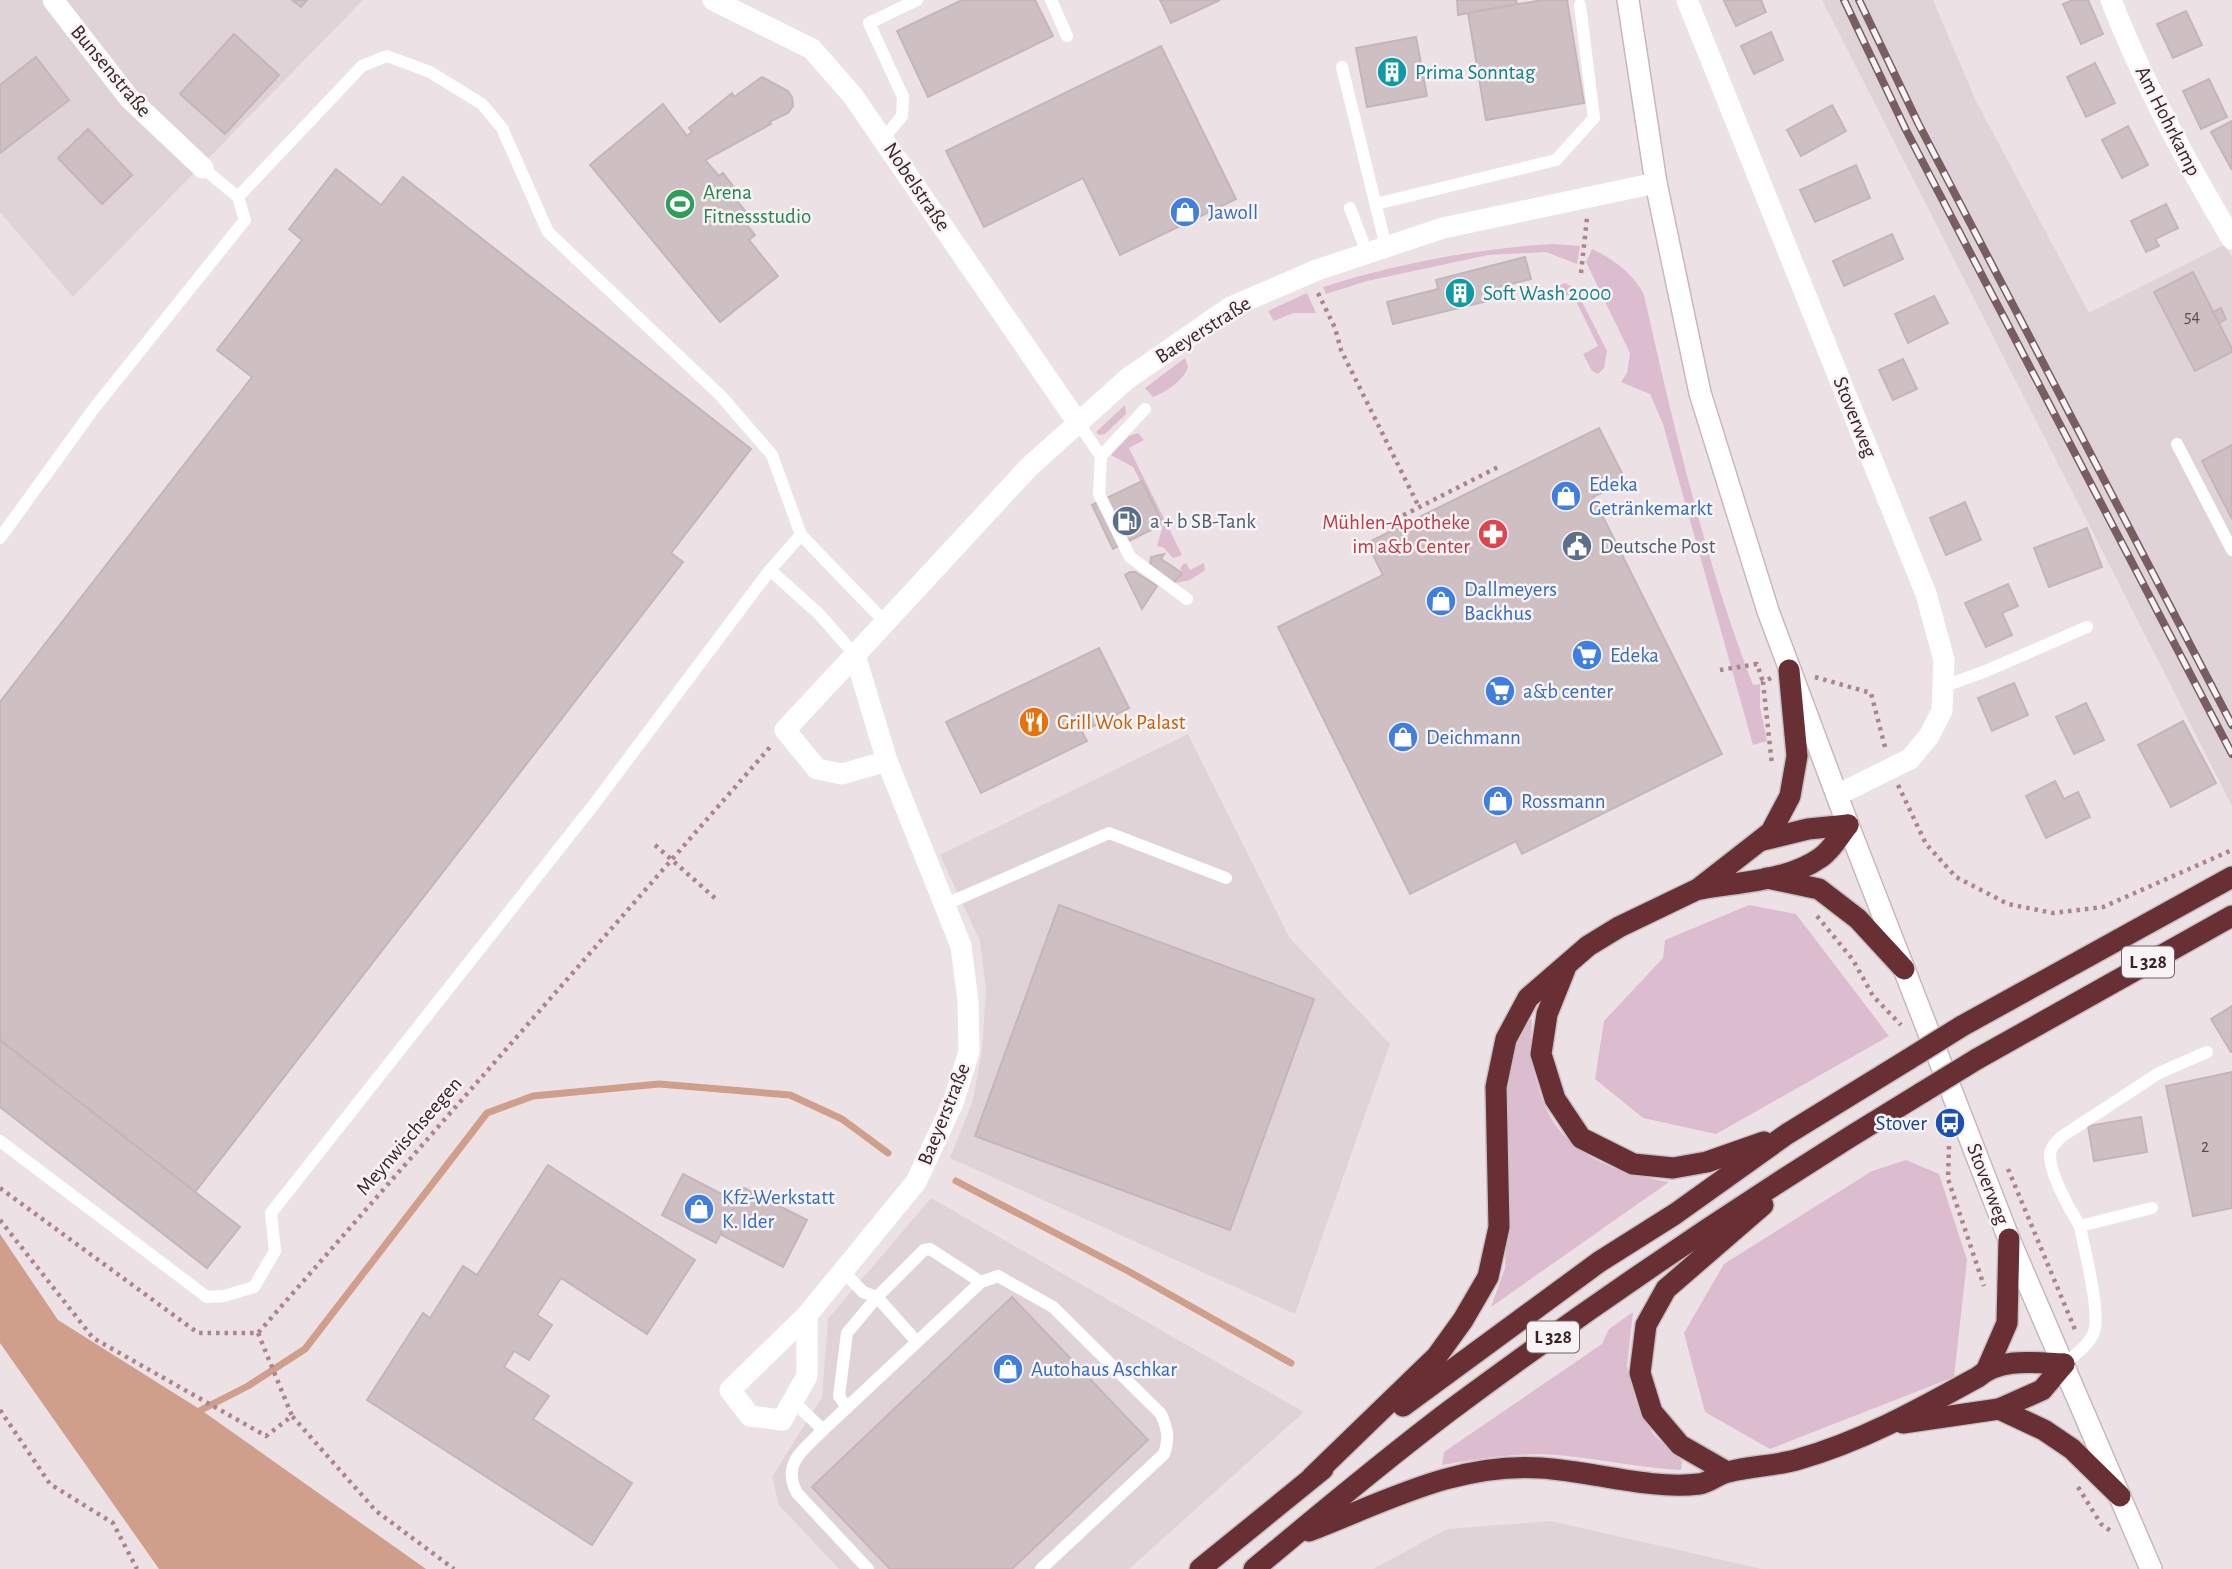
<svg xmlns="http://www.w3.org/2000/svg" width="2232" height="1569" font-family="'Alegreya Sans',sans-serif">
<rect width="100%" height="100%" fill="#ece2e5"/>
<!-- built -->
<g fill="#e0d3d7">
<polygon points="0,0 363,0 73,297 0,212"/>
<polygon points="1822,0 1933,0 1976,101 2089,313 2224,245 2232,257 2232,806"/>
<polygon points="1188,734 1289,937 1390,1044 1295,1314 950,1158 973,1100 982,1051 986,989 980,941 940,855"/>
<polygon points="931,1198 1304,1412 1129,1569 839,1569 779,1505 772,1477 822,1397 828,1319"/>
<polygon points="1551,1521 1762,1569 1373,1569 1447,1529"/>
</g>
<!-- green -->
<g fill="#dcbccf">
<path d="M 1553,244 L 1580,246 L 1577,264 L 1546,252 L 1488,255 L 1367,281 L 1326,294 L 1323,287 C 1395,264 1478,248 1553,244 Z"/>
<path d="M 1592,249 C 1612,258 1634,274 1644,295 C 1673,424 1705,561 1753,685 L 1760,684 L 1760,707 L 1767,741 L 1753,745 L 1663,424 L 1650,394 L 1621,382 L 1627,373 L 1630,353 L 1586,262 Z"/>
<polygon points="1565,283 1575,288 1607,351 1604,368 1598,374 1592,371 1583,354 1598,346 1572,293 1556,300 1553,288"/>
<polygon points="1307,293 1316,313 1293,313 1274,321 1268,311"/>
<path d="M 1185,358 L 1188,367 C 1184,380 1166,392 1153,397 L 1145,388 Z"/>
<polygon points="1125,405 1126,414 1105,434 1099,435 1096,432"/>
<polygon points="1138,433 1144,440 1129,448 1182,555 1173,558 1164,548 1157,546 1163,525 1133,467 1111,455 1129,436"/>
<polygon points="1186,563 1190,570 1204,563 1205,570 1190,580 1176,583 1183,572 1180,569 1183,564"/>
<polygon points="1749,905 1796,914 1889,1036 1716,1134 1643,1118 1595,1079 1604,1021 1663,958 1665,940"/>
<path d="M 1526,1019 L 1532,1019 C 1532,1031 1530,1044 1531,1056 C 1531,1065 1535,1074 1537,1082 C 1553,1150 1606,1171 1669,1182 L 1491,1307 L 1505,1268 L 1509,1190 L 1507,1120 L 1508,1067 Z"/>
<polygon points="1906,1160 1939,1174 1967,1260 1954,1377 1770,1449 1705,1412 1684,1333 1724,1264 1872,1171"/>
<path d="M 1633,1312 L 1627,1366 L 1636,1402 L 1653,1434 L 1682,1461 L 1681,1470 C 1642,1468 1605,1460 1567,1456 C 1526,1451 1483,1458 1442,1465 L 1444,1452 L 1602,1344 L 1609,1329 Z"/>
</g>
<!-- water -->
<polygon fill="#cf9f8c" points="0,1234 58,1320 201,1410 426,1569 159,1569 0,1343"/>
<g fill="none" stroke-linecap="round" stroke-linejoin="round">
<!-- stream -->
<g stroke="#cf9f8c" stroke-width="7">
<polyline points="956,1181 1128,1271 1291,1363"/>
<polyline points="201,1410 248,1386 305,1349 487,1113 533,1096 659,1084 790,1095 842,1119 888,1153"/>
</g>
</g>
<!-- building -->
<g fill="#cdbfc2" stroke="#c5b5ba" stroke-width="2">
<polygon points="292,0 307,0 301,7"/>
<polygon points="962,0 1035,0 1053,36 928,97 897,31"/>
<polygon points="1160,0 1220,0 1171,23"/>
<polygon points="1457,0 1516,0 1517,4 1458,15"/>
<polygon points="1542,0 1567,0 1584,103 1486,120 1468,13"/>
<polygon points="1727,0 1761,0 1766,12 1736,26 1724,1"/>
<polygon points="2073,0 2088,0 2103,34 2081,44 2063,4"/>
<polygon points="2186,11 2202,45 2173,58 2157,24"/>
<polygon points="1771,32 1783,60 1754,74 1741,46"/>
<polygon points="234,34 279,75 225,134 180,94"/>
<polygon points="1416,37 1427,96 1367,107 1356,48"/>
<polygon points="1161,46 1236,199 1120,255 1083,178 984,227 946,151"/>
<polygon points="36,57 69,100 0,153 0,85"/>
<polygon points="2095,63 2115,103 2086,117 2067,77"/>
<polygon points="762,77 788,91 792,97 793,106 788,113 769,122 771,124 705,160 719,176 723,173 737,191 732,195 747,213 741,218 755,235 749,240 778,276 720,322 590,165 663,104 687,136 692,132 689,128 732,93 734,97"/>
<polygon points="2209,79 2227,117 2201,129 2183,91"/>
<polygon points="1832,105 1846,131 1801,156 1787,130"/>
<polygon points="2232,121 2232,170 2211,132"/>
<polygon points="2128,126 2148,165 2122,178 2102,140"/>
<polygon points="88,129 132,175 102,204 58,158"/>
<polygon points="1856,165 1870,198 1815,222 1800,190"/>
<polygon points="336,169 381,205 403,177 751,449 671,553 683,562 195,1192 0,1040 0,702 252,377 217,350 302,240 289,229"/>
<polygon points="2166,204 2178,228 2155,239 2159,246 2146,252 2131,221"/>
<polygon points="1892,234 1903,259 1844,286 1833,261"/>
<polygon points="1525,257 1531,279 1498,287 1500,298 1393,324 1387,302 1438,289 1436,280"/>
<polygon points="2193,272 2232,349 2232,352 2195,371 2154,292"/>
<polygon points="1934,296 1948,323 1908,343 1895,314"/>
<polygon points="2221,308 2226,319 2219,323 2213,312"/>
<polygon points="1903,359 1917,389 1893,400 1879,370"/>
<polygon points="1599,428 1626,481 1593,497 1722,754 1522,854 1516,841 1410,894 1278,627 1383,575 1367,543"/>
<polygon points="2232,445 2232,519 2202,461"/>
<polygon points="1142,481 1163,524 1113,549 1092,505"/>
<polygon points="1965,502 1981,540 1946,555 1930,518"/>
<polygon points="2087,528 2102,567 2049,587 2034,548"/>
<polygon points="1164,554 1161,559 1182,573 1174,583 1150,566 1151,557"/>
<polygon points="1130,572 1135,572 1157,586 1142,609 1125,575"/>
<polygon points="2008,584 2018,606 2002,613 2012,635 1986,647 1965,603"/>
<polygon points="1099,648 1129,708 1082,732 1087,741 981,793 946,722"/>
<polygon points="2014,683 2028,715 1992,731 1978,698"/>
<polygon points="2086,703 2104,740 2074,754 2056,717"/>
<polygon points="2183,721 2216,783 2171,807 2138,745"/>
<polygon points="2055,781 2064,799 2078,792 2090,817 2046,838 2026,796"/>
<polygon points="1059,905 1314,999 1230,1230 975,1136"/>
<polygon points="2232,1006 2232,1052 2231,1052 2211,1019"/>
<polygon points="0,1040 240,1227 207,1268 0,1107"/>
<polygon points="2232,1072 2232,1208 2193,1216 2166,1086"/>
<polygon points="2141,1117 2147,1152 2094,1161 2088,1126"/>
<polygon points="548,1165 695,1260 647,1334 561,1278 537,1315 552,1325 529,1360 514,1351 504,1367 549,1396 533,1419 632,1483 592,1545 367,1400 423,1313 430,1318 463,1266 477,1275"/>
<polygon points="683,1174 737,1202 716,1243 662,1215"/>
<polygon points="744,1188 807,1220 783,1267 720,1234"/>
<polygon points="1012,1297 1148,1440 1012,1569 890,1569 812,1487"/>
</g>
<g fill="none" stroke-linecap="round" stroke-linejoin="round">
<!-- secondary casing -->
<g stroke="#cbb6bb" stroke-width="24">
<polyline id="secondary" points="1628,0 1656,183 1700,393 1768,611 1848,825 2009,1239 2151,1569"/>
</g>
<!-- highway casing -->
<g stroke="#c8c1c2" stroke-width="24">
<g id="highway">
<polyline points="1763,840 1808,829 1848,825"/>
<polyline points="1767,878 1819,889 1858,919 1904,969"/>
<path d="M 1701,889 C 1739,882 1787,881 1820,858 C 1831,851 1840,835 1848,825"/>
<polyline points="1565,969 1547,1014 1541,1054 1555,1099 1581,1138 1633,1164 1673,1168 1707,1162 1764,1142"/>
<polyline points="1962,1026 2232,877"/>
<polyline points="1977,1059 2232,916"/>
<polyline points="1987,1369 2007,1323 2009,1239"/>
<polyline points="1403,1406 1599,1262 1675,1214 1787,1134 1909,1059"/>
<polyline points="1999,1409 2042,1390 2064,1364"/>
<polyline points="1903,1423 1999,1409 2044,1430 2072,1449 2120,1496"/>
<polyline points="1727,1472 1680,1445 1652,1412 1640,1373 1646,1325 1666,1289 1763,1205"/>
<polyline points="1312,1477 1437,1356 1463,1320 1488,1277 1499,1227 1496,1087 1506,1039 1528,998 1588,946 1619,927 1698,889 1771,832 1790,796 1797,756 1789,670"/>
<path d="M 1309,1531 C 1385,1502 1457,1462 1541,1468 C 1591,1471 1650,1490 1699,1484 C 1709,1483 1718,1474 1728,1472 C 1750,1466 1774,1466 1796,1460 C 1861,1442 1920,1409 1978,1377 C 2001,1357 2035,1363 2064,1364"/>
<polyline points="1200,1569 1323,1469"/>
<path d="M 1254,1569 C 1319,1515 1384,1460 1452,1409 C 1604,1296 1761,1190 1923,1092"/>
</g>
</g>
<!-- path -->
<g stroke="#ae848c" stroke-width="4.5" stroke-dasharray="3.5 5" stroke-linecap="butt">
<polyline points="1581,273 1587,218"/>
<polyline points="1318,293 1335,328 1341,350 1419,507"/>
<polyline points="1400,527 1396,519 1500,466"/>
<polyline points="1720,670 1757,664 1763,682"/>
<polyline points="1815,677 1871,693 1885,747"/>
<polyline points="1771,678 1763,682 1772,765"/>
<polyline points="1898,785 1926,844 1956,877 2008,904 2053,913 2103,907 2232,850"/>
<polyline points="655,845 716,899"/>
<polyline points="1817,916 1853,960 1873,996 1901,1025"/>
<polyline points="1949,1146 1948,1179 1984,1286"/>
<polyline points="2008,1169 2076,1332"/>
<polyline points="0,1188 198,1333 258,1333 771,746"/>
<polyline points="0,1220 93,1338 266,1436 292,1416 376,1511 454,1569"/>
<polyline points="258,1333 292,1416"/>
<polyline points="0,1410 50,1484 113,1523 137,1569"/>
<polyline points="2078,1487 2101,1524 2112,1532"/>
</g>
<!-- lane -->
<g stroke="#fff" stroke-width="12">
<polyline points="1051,0 1067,36"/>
<polyline points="1342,67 1386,247"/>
<polyline points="884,138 902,116 903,97 869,23 917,0"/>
<polyline points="203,168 238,197"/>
<polyline points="1376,204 1556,160 1594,118 1580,5"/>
<polyline points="1350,208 1367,253"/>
<polyline points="1145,409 1101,456 1099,494 1130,557 1187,599"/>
<polyline points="1078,423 1101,456"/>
<polyline points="2177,444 2232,550"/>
<polyline points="801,535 885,622"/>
<polyline points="0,538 95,407 245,220 238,197 362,66 387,56 430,72 482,104 502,128 548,232 721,396 772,455 801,535 770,570 595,803 271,1213 275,1251 254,1287 224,1296 207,1297 0,1141"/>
<polyline points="770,570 819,614 855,655"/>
<polyline points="1942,687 1986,671 2087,627"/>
<polyline points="944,905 1109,833 1226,878"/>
<path d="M 2080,1226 C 2071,1212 2045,1167 2051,1150 C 2052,1146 2058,1140 2061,1137 L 2159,1073 L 2207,1052"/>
<polyline points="843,1271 863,1292 877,1297 917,1342"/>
<path d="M 2064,1364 C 2074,1355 2089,1346 2094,1332 C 2101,1312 2084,1249 2080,1226 L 2152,1208"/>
<path d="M 793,1401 L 823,1430 L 981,1282 L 998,1276 L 1053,1307 L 1161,1414 C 1167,1428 1170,1438 1164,1454 L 1041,1569"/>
<polyline points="847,1408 839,1396 847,1333 877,1297 924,1250 930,1249 981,1282"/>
<path d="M 823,1430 C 804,1450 781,1463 797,1493 L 868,1569"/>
</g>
<!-- street -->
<g stroke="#fff" stroke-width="21">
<polyline points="53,0 129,98 203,168"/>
<polyline points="713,0 812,49 853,96 1078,423"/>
<polyline points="1687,0 1926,594 1944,660 1942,711 1929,736 1910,759 1837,795"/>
<path d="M 2111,0 C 2143,83 2186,162 2232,239"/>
<polyline points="855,655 785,730 817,769 842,774 887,761"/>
<polyline points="807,1315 807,1376 782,1420 750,1416 730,1390 807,1315 916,1182 953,1103 969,1052 968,1001 961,946 887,761 855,655 1029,467 1127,379 1231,307 1317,270 1443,228 1656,183"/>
</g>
<!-- secondary -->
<use href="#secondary" stroke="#fff" stroke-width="21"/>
<!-- highway -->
<use href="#highway" stroke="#683034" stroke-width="21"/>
<!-- rail casing -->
<g stroke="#785d61" stroke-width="8">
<g id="rail">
<polyline points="1844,0 1906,130 2232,754"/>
<polyline points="1859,0 1918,123 2232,725"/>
</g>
</g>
<!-- rail -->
<use href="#rail" stroke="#f8f3f5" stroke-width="5" stroke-dasharray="16" stroke-linecap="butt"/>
<!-- highway-bridge casing -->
<g stroke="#c8c1c2" stroke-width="24" stroke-linecap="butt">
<g id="highway-bridge">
<polyline points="1909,1059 1962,1026"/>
<polyline points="1923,1092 1977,1059"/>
</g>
</g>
<!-- highway-bridge -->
<use href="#highway-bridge" stroke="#683034" stroke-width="21"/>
</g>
<!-- icons -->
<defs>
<g id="building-disc" transform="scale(1.575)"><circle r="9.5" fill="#0f9aa8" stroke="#f8f3f5"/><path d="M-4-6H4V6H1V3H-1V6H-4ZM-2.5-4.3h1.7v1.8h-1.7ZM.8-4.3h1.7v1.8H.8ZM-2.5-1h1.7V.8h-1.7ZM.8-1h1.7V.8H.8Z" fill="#fff"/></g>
<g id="stadium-disc" transform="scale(1.575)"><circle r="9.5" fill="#2e9e5b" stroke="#f8f3f5"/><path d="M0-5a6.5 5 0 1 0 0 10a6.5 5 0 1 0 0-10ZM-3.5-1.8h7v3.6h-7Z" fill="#fff"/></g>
<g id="shop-disc" transform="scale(1.575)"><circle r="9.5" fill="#3f7fe0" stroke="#f8f3f5"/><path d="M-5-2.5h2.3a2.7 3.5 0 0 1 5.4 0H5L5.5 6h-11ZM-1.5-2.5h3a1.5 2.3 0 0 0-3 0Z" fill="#fff"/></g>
<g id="fuel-disc" transform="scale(1.575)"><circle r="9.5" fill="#5c6f8a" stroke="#f8f3f5"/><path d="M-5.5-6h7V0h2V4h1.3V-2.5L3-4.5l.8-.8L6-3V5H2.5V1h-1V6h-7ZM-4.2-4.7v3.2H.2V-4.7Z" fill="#fff"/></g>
<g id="pharmacy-disc" transform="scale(1.575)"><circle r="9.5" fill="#e0444e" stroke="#f8f3f5"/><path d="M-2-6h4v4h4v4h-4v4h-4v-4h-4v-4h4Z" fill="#fff"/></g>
<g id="civic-disc" transform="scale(1.575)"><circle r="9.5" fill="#5c6f8a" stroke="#f8f3f5"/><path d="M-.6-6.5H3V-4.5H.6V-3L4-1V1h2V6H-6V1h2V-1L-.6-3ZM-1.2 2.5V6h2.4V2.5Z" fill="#fff"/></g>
<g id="supermarket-disc" transform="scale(1.575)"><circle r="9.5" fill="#3f7fe0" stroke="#f8f3f5"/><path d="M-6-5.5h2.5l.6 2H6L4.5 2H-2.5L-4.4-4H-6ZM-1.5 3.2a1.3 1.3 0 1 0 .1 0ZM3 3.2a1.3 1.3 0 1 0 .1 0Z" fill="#fff"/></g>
<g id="restaurant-disc" transform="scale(1.575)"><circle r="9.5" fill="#e8710a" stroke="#f8f3f5"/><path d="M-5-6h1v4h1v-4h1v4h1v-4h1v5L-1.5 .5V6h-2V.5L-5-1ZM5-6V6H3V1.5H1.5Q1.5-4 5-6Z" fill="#fff"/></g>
<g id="bus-disc" transform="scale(1.575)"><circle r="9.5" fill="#1a4fb4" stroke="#f8f3f5"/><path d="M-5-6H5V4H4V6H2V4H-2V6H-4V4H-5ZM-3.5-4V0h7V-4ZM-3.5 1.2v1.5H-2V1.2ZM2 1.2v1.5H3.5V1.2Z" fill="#fff"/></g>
</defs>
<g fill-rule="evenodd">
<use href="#building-disc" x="1392" y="72"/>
<use href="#stadium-disc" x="680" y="204"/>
<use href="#shop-disc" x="1185" y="212"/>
<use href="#building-disc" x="1460" y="293"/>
<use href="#shop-disc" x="1566" y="496"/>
<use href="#fuel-disc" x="1127" y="521"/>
<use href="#pharmacy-disc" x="1493" y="534"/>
<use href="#civic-disc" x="1577" y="546"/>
<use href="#shop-disc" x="1441" y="601"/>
<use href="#supermarket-disc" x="1587" y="655"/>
<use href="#supermarket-disc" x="1500" y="691"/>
<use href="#restaurant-disc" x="1034" y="722"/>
<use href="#shop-disc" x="1403" y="737"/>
<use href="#shop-disc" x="1498" y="801"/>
<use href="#bus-disc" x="1950" y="1123"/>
<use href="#shop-disc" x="699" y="1209"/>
<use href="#shop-disc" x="1008" y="1369"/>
</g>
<g text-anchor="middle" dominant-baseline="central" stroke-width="5" stroke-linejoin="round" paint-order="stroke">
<!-- number labels -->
<g font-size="18" fill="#604a4d">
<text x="2192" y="317">54</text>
<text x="2205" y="1147">2</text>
</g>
<!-- shield labels -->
<g fill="#f8f3f5" stroke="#746164" stroke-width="2">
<rect x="2122" y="946.5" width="52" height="31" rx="5"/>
<rect x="1527" y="1321.5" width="52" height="31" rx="5"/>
</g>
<g font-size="19" font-weight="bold" fill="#3c2326">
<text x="2148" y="962">L 328</text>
<text x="1553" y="1337">L 328</text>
</g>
<!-- street labels -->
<g font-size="21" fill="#3c2326" stroke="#f8f3f5">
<text transform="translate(111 71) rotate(50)">Bunsenstraße</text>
<text transform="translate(2168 121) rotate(63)">Am Hohrkamp</text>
<text transform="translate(917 187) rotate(56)">Nobelstraße</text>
<text transform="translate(1203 330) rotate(-32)">Baeyerstraße</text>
<text transform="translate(1855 417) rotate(68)">Stoverweg</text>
<text transform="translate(944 1114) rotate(-68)">Baeyerstraße</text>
<text transform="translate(409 1136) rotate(-49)">Meynwischseegen</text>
<text transform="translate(1988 1184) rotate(69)">Stoverweg</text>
</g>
<!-- culture labels -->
<g font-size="21" fill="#0d838f" stroke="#f8f3f5" text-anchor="start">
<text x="1415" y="72">Prima Sonntag</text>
<text x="1483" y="293">Soft Wash 2000</text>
</g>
<!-- leisure labels -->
<g font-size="21" fill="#27864d" stroke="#f8f3f5" text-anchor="start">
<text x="703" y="192">Arena<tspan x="703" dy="24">Fitnessstudio</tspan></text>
</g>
<!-- shop labels -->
<g font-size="21" fill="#366cbe" stroke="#f8f3f5" text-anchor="start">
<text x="1208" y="212">Jawoll</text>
<text x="1589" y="484">Edeka<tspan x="1589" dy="24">Getränkemarkt</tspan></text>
<text x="1464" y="589">Dallmeyers<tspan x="1464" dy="24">Backhus</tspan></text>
<text x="1610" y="655">Edeka</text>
<text x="1523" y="691">a&amp;b center</text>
<text x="1426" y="737">Deichmann</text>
<text x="1521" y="801">Rossmann</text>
<text x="722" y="1197">Kfz-Werkstatt<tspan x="722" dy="24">K. Ider</tspan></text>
<text x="1031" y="1369">Autohaus Aschkar</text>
</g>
<!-- service labels -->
<g font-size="21" fill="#4e5e75" stroke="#f8f3f5" text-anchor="start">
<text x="1150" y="521">a + b SB-Tank</text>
<text x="1600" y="546">Deutsche Post</text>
</g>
<!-- health labels -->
<g font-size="21" fill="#be3a42" stroke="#f8f3f5" text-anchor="end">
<text x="1470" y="522">Mühlen-Apotheke<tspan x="1470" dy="24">im a&amp;b Center</tspan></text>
</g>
<!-- food labels -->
<g font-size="21" fill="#c56008" stroke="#f8f3f5" text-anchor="start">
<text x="1057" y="722">Grill Wok Palast</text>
</g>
<!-- transit labels -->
<g font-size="21" fill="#164399" stroke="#f8f3f5" text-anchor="end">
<text x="1927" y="1123">Stover</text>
</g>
</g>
</svg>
